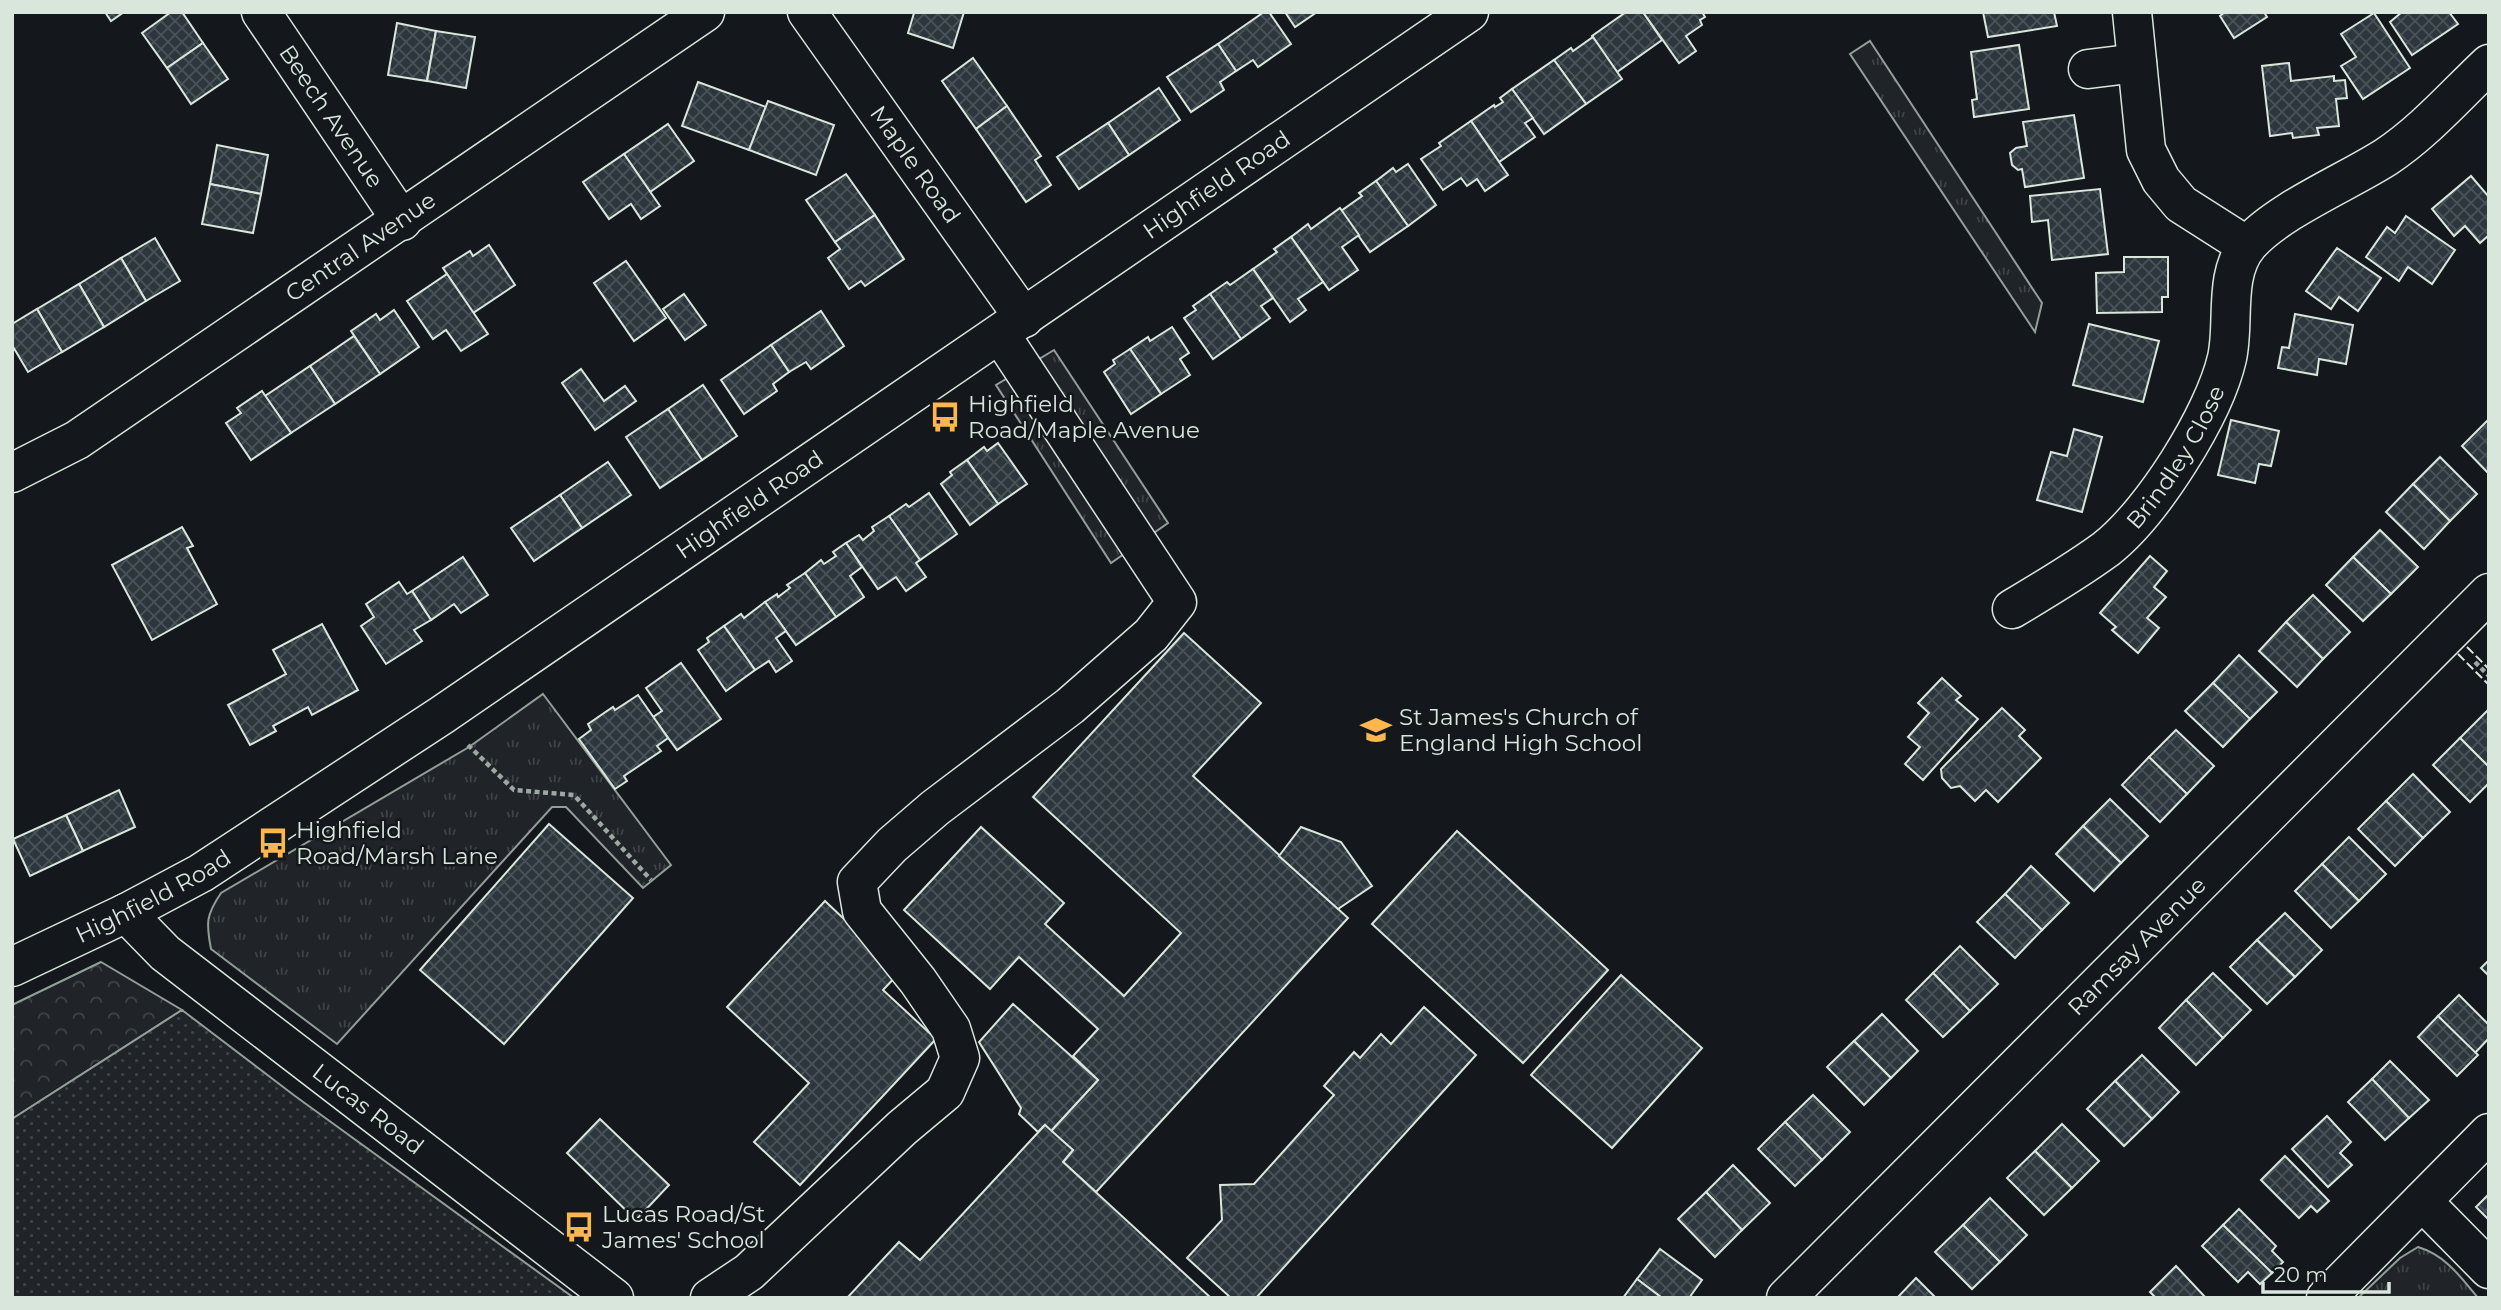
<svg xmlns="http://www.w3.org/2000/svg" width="2501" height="1310" font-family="Montserrat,sans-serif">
<defs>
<pattern id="grass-tufts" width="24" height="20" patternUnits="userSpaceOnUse" patternTransform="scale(1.75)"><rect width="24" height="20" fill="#202428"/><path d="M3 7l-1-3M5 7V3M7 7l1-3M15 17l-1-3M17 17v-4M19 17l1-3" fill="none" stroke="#404447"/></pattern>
<pattern id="forest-crowns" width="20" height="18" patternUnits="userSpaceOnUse" patternTransform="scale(1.75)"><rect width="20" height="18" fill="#202428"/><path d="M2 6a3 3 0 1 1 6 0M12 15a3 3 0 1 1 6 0" fill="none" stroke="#404447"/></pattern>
<pattern id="park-dots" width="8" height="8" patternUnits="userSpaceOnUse" patternTransform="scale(1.75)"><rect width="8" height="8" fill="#202428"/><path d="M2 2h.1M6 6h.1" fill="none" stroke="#404447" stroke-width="1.8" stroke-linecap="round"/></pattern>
<pattern id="building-cross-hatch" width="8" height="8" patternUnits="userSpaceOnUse" patternTransform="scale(1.75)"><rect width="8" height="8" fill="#2c363c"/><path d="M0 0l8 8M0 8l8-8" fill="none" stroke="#4a5358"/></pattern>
</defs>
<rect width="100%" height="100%" fill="#14181c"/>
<!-- grass -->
<g fill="url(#grass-tufts)" stroke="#939e99" stroke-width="2">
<polygon points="1870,41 2042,303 2035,332 1850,54"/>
<polygon points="1054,350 1168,523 1111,563 996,385"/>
<path d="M 543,694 L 671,865 L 643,888 L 566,807 L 552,807 L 337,1044 L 211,949 C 206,923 206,915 221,893 L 469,747 Z"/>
<path d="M 2418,1247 C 2445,1255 2460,1276 2478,1298 L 2358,1298 L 2400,1258 Z"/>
</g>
<!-- forest -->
<polygon fill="url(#forest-crowns)" stroke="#939e99" stroke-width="2" points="101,962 182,1010 12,1119 12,1005"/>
<!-- park -->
<polygon fill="url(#park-dots)" stroke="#939e99" stroke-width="2" points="182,1010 295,1096 574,1298 12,1298 12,1119"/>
<!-- building -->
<g fill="url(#building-cross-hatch)" stroke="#d8e6dc" stroke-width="2">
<polygon points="105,12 124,12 111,21"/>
<polygon points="171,12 182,12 203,43 167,68 142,33"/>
<polygon points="911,12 964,12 953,48 908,33 914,13"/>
<polygon points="1264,12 1269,12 1291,44 1258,67 1253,60 1236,71 1218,44"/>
<polygon points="1285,12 1317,12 1295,27"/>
<polygon points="1626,12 1643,12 1662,40 1617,72 1592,36"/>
<polygon points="1643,12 1702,12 1705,17 1700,20 1702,25 1686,36 1696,51 1679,63"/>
<polygon points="1983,12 2054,12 2057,26 1988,37"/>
<polygon points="2264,12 2267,17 2234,38 2220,16 2225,12"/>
<polygon points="2449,12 2458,24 2412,55 2390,22 2402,12"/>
<polygon points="2374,13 2410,68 2363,99 2341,66 2356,57 2341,34"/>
<polygon points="397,23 436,31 427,81 388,75"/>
<polygon points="436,31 475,37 466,88 427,81"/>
<polygon points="1593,37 1622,79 1586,104 1554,60 1571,48 1573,51"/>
<polygon points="203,43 228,79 191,104 167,68"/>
<polygon points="1218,44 1236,71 1220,82 1224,90 1191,112 1167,77"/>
<polygon points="2019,45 2029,109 1974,117 1972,100 1977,99 1971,52"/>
<polygon points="973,58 1007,106 976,129 942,81"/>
<polygon points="1554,60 1586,104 1544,134 1512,89"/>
<polygon points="2289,63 2291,81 2334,76 2334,81 2345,80 2347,98 2336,99 2339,126 2317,128 2319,135 2293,138 2292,133 2270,136 2262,66"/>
<polygon points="698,82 766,107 749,150 682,126"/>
<polygon points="1159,88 1180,120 1129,155 1108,123"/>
<polygon points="1512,89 1533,118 1525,123 1535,137 1499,162 1471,121 1494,105 1495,107 1503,102 1500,98"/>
<polygon points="768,101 834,125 816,175 749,150"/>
<polygon points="1007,106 1041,156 1035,160 1051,185 1026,202 976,129"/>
<polygon points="2074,115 2084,178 2025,187 2022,169 2018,170 2012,165 2010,153 2016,148 2027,146 2023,122"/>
<polygon points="1471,121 1508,175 1485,191 1477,179 1467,186 1461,178 1443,190 1421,159 1441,146 1439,143"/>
<polygon points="1108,123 1129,155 1079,189 1057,157"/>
<polygon points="668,124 694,161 650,192 624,154"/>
<polygon points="217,145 268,155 261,194 210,184"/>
<polygon points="624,154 660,206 641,219 631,204 609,219 583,182"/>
<polygon points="1408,164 1436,205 1408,226 1376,181 1393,168 1396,172"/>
<polygon points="846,174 875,215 835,242 806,200"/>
<polygon points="2471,176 2489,197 2489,235 2480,243 2465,226 2454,236 2432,209"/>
<polygon points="1376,181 1408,226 1370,252 1341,211 1362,196 1359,193"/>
<polygon points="210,184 261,194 253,233 202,224"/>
<polygon points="2100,189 2108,254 2052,260 2048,220 2032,222 2030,196"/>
<polygon points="1340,208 1359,235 1342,247 1358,270 1329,290 1291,237 1308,224 1311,229"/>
<polygon points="875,215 904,259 865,286 861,281 849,289 828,258 840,249 835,242"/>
<polygon points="2406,216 2455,250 2432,284 2408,267 2399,281 2366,257 2387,227 2395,233"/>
<polygon points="1291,237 1323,282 1298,299 1306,310 1290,322 1253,269 1277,252 1274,249"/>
<polygon points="155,238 180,281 146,301 121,258"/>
<polygon points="489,245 515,285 473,313 443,268 470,251 473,256"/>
<polygon points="2337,248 2381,278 2358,311 2339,297 2331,309 2306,291"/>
<polygon points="2124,257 2168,257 2168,297 2162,297 2162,312 2097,313 2096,273 2124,272"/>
<polygon points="121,258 146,301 104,327 79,284"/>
<polygon points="626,261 666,318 634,341 594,283"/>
<polygon points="1253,269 1273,298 1261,306 1270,318 1241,339 1210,294 1227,282 1230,285"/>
<polygon points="447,274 488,334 461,351 446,330 433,339 407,301"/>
<polygon points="79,284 104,327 62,352 37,309"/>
<polygon points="684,294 706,325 685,340 663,309"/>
<polygon points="1210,294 1241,339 1213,359 1184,318 1196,310 1193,306"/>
<polygon points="37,309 62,352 28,372 12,345 12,324"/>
<polygon points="394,310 419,347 380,374 351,331 376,314 380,320"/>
<polygon points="821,311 844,346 811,369 806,362 789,372 771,345"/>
<polygon points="2295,314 2353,325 2346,364 2319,359 2317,375 2278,368 2282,347 2289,348"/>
<polygon points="2089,324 2159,341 2143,402 2073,385"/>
<polygon points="1172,327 1189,353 1180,359 1190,375 1161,394 1130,349 1148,337 1150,341"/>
<polygon points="354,336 380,374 335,404 310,366"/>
<polygon points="771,345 789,372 773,384 777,391 744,414 721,380"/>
<polygon points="1130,349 1161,394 1131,414 1104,372 1115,364 1113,360"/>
<polygon points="310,366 335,404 291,433 265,396"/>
<polygon points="581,369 604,401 625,386 636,401 595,430 562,383"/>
<polygon points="703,385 737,436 702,460 668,409"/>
<polygon points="262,391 291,433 251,460 226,423 241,413 237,408"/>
<polygon points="668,409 702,460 660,488 626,437"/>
<polygon points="2489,419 2489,474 2462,446"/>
<polygon points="2231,420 2279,431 2271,466 2259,464 2255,483 2218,475"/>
<polygon points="2074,429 2102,437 2082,512 2037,500 2051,452 2067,456"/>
<polygon points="998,443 1027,484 998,504 967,460 984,447 987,451"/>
<polygon points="2440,457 2477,494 2450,521 2413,484"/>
<polygon points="967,460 998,504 970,525 941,484 952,475 950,472"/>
<polygon points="608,462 631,495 582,528 560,495"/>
<polygon points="2413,484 2450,521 2424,549 2386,512"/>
<polygon points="929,493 957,534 920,560 889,516 906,504 909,507"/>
<polygon points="560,495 582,528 534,561 511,528"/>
<polygon points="889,516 920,560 916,563 926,577 906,591 896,577 878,589 846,543 859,535 863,540 874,531 872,527"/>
<polygon points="182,527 193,546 187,548 217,604 152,640 112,565"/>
<polygon points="2380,530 2418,567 2391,594 2353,557"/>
<polygon points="846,543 862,567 850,576 864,597 836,617 805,573 821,560 824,564 836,556 833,552"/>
<polygon points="2150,556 2167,571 2154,587 2166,597 2147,618 2159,628 2138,653 2112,630 2116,627 2100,613"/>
<polygon points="463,557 488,595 461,613 454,604 431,620 412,591"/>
<polygon points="2353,557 2391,594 2363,621 2326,585"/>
<polygon points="805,573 836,617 796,645 765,602 777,594 778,597 790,588 787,585"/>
<polygon points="399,582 407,594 412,591 431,620 414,630 422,641 386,664 361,626 374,617 366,604"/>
<polygon points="2313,595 2350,632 2323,659 2286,622"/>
<polygon points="765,602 786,631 776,638 792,661 776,672 769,661 755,670 724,626 741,614 744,618"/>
<polygon points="2286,622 2323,659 2297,687 2259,651"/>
<polygon points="322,624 358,690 312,715 308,707 273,726 276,731 250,745 228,705 286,674 273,650"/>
<polygon points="724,626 755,670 726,691 698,650 709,642 707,638"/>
<polygon points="1184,633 1261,703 1193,776 1348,918 1096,1192 1063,1162 1073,1150 1051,1131 1098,1080 1073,1056 1098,1029 1019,957 990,989 904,910 981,827 1064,903 1045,924 1124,996 1181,933 1033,797"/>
<polygon points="2239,655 2277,692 2250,719 2213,683"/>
<polygon points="681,663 721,719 677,750 653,717 662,711 646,688"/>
<polygon points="1942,678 1961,696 1956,700 1978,719 1923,780 1905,764 1920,747 1908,737 1929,713 1918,703"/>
<polygon points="2213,683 2250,719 2223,747 2185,711"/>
<polygon points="638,695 668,738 657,746 661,751 624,776 627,781 615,789 579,739 591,730 588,724 613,707 615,710"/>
<polygon points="2002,708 2025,730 2019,736 2041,758 1998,802 1986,790 1975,801 1960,786 1951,788 1942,778 1941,769"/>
<polygon points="2487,711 2489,713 2489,767 2460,738"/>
<polygon points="2176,730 2214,766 2187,794 2149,757"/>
<polygon points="2460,738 2489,767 2489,783 2470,802 2433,765"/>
<polygon points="2149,757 2187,794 2160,822 2122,785"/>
<polygon points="2413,774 2450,812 2423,838 2386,801"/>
<polygon points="119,790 135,827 83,851 66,815"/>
<polygon points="2110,799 2148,836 2121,863 2083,826"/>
<polygon points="2386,801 2423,838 2395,866 2358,829"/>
<polygon points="66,815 83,851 30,876 13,839"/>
<polygon points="549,824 633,898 504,1044 420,970"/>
<polygon points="2083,826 2121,863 2094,891 2056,854"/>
<polygon points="1301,827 1341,842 1372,886 1338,909 1279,856"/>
<polygon points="1457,831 1608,970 1523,1063 1372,924"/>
<polygon points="2349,837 2386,874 2359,901 2322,864"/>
<polygon points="2322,864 2359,901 2331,928 2295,891"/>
<polygon points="2031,866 2069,903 2042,930 2005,894"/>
<polygon points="2005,894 2042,930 2015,958 1977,922"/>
<polygon points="825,901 900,972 883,990 936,1039 800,1185 754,1142 809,1083 727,1007"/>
<polygon points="2285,913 2322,950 2295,977 2257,940"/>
<polygon points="2257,940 2295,977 2267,1004 2230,967"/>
<polygon points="1960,946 1998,984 1970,1011 1933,973"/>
<polygon points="2489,960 2489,976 2481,968"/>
<polygon points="1933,973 1970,1011 1943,1037 1906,1000"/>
<polygon points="2213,973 2251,1010 2223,1038 2186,1000"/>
<polygon points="1621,975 1702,1048 1612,1148 1531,1075"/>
<polygon points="2459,995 2489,1025 2489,1038 2475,1053 2438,1016"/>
<polygon points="2186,1000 2223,1038 2196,1065 2159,1028"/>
<polygon points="1013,1004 1098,1080 1051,1131 1045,1125 1038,1132 1019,1114 1021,1108 979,1042"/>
<polygon points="1424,1007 1476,1055 1256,1298 1231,1298 1187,1258 1222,1220 1220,1185 1254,1184 1334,1095 1324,1086 1354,1052 1360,1058 1381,1034 1391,1044"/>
<polygon points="1882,1014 1918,1051 1891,1078 1854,1041"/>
<polygon points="2438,1016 2478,1055 2457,1076 2418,1037"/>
<polygon points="1854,1041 1891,1078 1864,1105 1827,1067"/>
<polygon points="2142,1055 2179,1092 2152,1119 2115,1081"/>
<polygon points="2390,1061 2429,1100 2409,1118 2372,1079"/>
<polygon points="2372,1079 2409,1118 2385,1140 2348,1102"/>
<polygon points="2115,1081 2152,1119 2124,1146 2087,1109"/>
<polygon points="1813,1095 1850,1132 1822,1160 1785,1122"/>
<polygon points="2327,1116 2351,1142 2340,1153 2352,1165 2328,1187 2292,1149"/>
<polygon points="600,1119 669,1185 636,1220 567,1153"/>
<polygon points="1785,1122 1822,1160 1795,1186 1758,1149"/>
<polygon points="2062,1124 2099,1161 2072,1188 2035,1151"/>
<polygon points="1045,1125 1073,1150 1063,1162 1211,1298 847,1298 899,1242 920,1260"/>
<polygon points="2035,1151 2072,1188 2044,1215 2007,1178"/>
<polygon points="2285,1156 2329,1201 2317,1212 2311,1206 2299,1218 2261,1180"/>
<polygon points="1733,1165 1770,1203 1742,1230 1706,1192"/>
<polygon points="1706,1192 1742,1230 1715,1257 1678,1219"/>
<polygon points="2489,1194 2489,1220 2476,1207"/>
<polygon points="1990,1198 2027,1235 2000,1262 1963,1225"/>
<polygon points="2239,1209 2276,1246 2272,1251 2283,1262 2272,1273 2223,1225"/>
<polygon points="1963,1225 2000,1262 1972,1289 1935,1252"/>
<polygon points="2223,1225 2272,1273 2260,1284 2248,1272 2238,1282 2202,1246"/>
<polygon points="1660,1249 1702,1280 1689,1298 1662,1298 1637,1279"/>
<polygon points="2176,1266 2206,1298 2156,1298 2150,1292"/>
<polygon points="1916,1278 1936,1298 1897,1298"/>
<polygon points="1637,1279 1662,1298 1623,1298"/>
</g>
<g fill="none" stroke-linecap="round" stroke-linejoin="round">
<!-- minor casing -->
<g stroke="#d8e6dc" stroke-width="41">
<g id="minor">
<path id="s1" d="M 261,12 L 402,221"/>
<path id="s2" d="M 807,12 L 1024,318"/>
<polyline points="2132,12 2146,150 2161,180 2181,204 2247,246"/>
<polyline points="2088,69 2137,63"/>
<path id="s3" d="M 12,473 L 77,440 L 705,12"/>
<path id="s4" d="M 2012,609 C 2044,590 2076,571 2106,549 C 2152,513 2214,415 2227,358 C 2235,323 2223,275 2248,245 C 2277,211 2347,182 2386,157 C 2424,132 2456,95 2489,64"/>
<path id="s5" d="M 126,913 L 165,953 L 614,1298"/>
<path id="s6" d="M 12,967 L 126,913 L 201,873 L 442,715 L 1469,12"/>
<polyline points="2422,1201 2489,1269"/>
<polyline points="710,1298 749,1272 902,1128 945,1092 960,1058 951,1029 918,981 862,911 857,882 892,845 935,808 1070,706 1151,635 1177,602 1000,334"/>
<path id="s7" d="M 1786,1298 L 2489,593"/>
<polyline points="2326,1298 2489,1133"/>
</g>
</g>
<!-- path -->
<g stroke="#9da8a2" stroke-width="4.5" stroke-dasharray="5 3.5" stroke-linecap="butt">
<polyline points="2475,662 2489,676"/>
<polyline points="468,745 514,790 574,795 651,880"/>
</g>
<!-- minor -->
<use href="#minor" stroke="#14181c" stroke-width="38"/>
<!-- fence -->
<g stroke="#d8e6dc" stroke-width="2" stroke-dasharray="9 3.5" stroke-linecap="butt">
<polyline points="2467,647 2489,669"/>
<polyline points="2458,654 2489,685"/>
</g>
</g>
<!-- icons -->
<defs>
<g id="bus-bare" transform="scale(2.415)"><path d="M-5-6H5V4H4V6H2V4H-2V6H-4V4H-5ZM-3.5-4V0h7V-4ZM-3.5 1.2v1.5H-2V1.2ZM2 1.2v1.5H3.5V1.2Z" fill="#ffb74d" stroke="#14181c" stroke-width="2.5" paint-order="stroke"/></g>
<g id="school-bare" transform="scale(2.415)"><path d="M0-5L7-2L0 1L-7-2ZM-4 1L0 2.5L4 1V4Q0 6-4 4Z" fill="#ffb74d" stroke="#14181c" stroke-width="2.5" paint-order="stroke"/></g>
</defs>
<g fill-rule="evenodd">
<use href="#bus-bare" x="945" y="417"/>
<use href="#school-bare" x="1376" y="730"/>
<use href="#bus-bare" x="273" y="843"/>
<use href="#bus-bare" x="579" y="1227"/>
</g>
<g text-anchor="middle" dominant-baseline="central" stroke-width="5" stroke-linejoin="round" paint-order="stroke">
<!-- street labels -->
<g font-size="23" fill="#d8e6dc" stroke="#14181c">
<text stroke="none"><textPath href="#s1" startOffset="126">Beech Avenue</textPath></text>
<text stroke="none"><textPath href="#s2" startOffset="187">Maple Road</textPath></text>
<text stroke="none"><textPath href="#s6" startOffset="1438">Highfield Road</textPath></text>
<text stroke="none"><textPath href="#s3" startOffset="416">Central Avenue</textPath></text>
<text stroke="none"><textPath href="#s4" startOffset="228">Brindley Close</textPath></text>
<text stroke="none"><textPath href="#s6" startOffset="872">Highfield Road</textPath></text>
<text stroke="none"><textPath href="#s6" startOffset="158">Highfield Road</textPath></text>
<text stroke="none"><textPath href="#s7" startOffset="497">Ramsay Avenue</textPath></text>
<text stroke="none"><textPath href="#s5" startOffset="312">Lucas Road</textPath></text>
</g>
<!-- poi labels -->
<g font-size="23" fill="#d8e6dc" stroke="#14181c" text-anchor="start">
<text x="968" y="404">Highfield<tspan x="968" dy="26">Road/Maple Avenue</tspan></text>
<text x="1399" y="717">St James's Church of<tspan x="1399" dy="26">England High School</tspan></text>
<text x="296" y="830">Highfield<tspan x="296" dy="26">Road/Marsh Lane</tspan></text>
<text x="602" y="1214">Lucas Road/St<tspan x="602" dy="26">James' School</tspan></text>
</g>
</g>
<!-- border -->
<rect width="2501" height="1310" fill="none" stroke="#d8e6dc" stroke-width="28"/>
<!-- scale -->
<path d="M2263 1282v10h126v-10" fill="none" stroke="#d8e6dc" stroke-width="3.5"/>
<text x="2274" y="1282" font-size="21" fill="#d8e6dc" stroke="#14181c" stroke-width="5" paint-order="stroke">20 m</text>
</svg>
